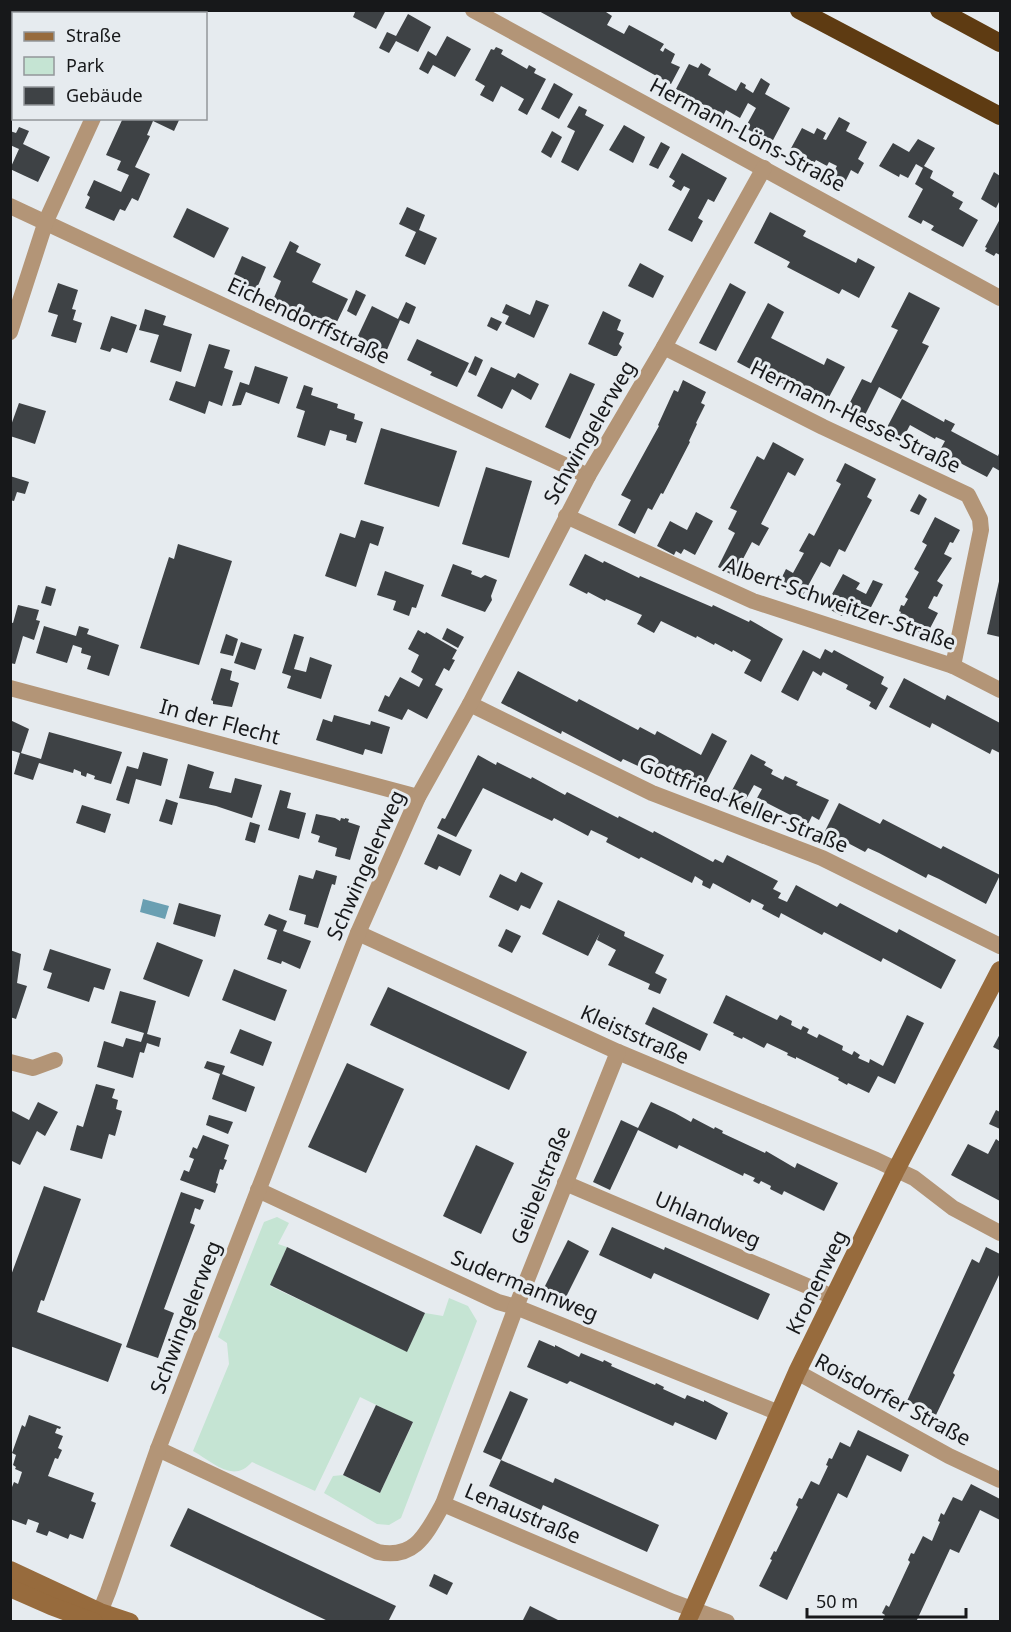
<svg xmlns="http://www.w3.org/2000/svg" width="1011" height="1632" font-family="'Noto Sans',sans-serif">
<rect width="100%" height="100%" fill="#e6ebef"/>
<!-- green -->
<path fill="#c5e4d3" d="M 277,1217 L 289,1223 L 278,1244 L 287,1247 L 270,1286 L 407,1351 L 425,1313 L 443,1316 L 449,1298 L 468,1306 L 477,1321 L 401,1518 L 389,1525 L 377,1524 L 324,1493 L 333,1476 L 343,1475 L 380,1493 L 413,1423 L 360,1397 L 315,1491 L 252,1462 C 233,1484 213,1462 193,1451 L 229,1364 L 227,1343 L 218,1337 L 264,1222 Z"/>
<!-- water -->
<polygon fill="#6a9fb2" points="143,899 169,906 165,919 140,912"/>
<!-- building -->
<g fill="#3e4245">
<polygon points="356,10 386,10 376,29 353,17"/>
<polygon points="537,10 603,10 612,16 607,25 624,34 629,25 664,44 660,50 663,52 665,48 675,54 671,63 680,67 671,84"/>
<polygon points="408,14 431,27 418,52 396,41 389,53 379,48 387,32 396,36"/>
<polygon points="447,36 471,49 455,77 433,65 428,74 419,69 428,51 436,56"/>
<polygon points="496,47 503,50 501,54 527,69 529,65 536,69 534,73 546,79 527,115 518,110 524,99 501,86 493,102 480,95 485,86 475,80 491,49 494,50"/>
<polygon points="701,63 711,69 708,75 736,91 741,82 746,85 745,88 753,93 761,78 770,84 765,94 790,108 772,142 745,128 756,108 748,103 740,118 726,110 723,116 676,89 689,64 698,68"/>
<polygon points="554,83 573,94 559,119 541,109"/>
<polygon points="579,106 587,110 585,115 604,125 578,171 561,162 575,131 567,127"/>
<polygon points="839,117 850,123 846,131 867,142 858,159 864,163 858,174 851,170 845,182 839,182 832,175 837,166 829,162 827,166 816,160 813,165 789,152 802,128 814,134 817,128 826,133 823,139 826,140"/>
<polygon points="123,118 180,118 174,131 153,121 147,135 150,136 135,167 150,174 138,201 132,198 125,211 120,209 114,221 85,208 90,197 87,195 94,180 121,192 129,175 117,170 121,161 106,155"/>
<polygon points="624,125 645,137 633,163 609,150"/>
<polygon points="19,127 29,131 23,144 50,157 38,182 10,169 19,149 10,145 10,131 16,133"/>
<polygon points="552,131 562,137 551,158 541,152"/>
<polygon points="918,139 935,148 924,166 933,171 930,178 954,192 952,196 963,202 959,209 978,220 963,247 931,230 934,226 923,220 921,224 908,217 923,189 915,184 923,168 916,164 908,178 900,174 899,177 879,166 893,143 909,152"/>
<polygon points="661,142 670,147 658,169 649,165"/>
<polygon points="682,153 727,178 714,202 708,199 698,218 703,221 692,242 668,230 690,189 684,186 681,191 672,186 675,181 669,177"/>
<polygon points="994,172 1000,176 1000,200 996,208 981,199"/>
<polygon points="407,207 425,215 419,230 437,238 425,265 405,256 416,232 399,224"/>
<polygon points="187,208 229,228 214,258 173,237"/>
<polygon points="770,212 806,231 803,236 821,245 856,263 858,258 875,267 859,298 842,289 839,294 787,267 790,262 754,243"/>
<polygon points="1000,219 1000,255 996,253 994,256 985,251 987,248 985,247"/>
<polygon points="290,241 299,246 296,252 321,264 312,282 348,299 334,328 273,300 281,281 273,277"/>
<polygon points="242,256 266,267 254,295 230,284"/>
<polygon points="640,263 664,276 653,298 628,286"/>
<polygon points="58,283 78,290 72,309 76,310 73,320 82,323 76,343 51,336 58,315 48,312"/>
<polygon points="730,283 746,292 716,351 699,343"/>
<polygon points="356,290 366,295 356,316 347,311"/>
<polygon points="909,292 940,308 922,343 929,346 901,399 879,387 862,421 845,412 862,379 871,383 898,330 891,327"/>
<polygon points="536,300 549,305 534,338 505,324 509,316 502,313 506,304 530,315"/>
<polygon points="406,302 416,307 409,324 400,320 386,352 357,338 372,306 398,319"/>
<polygon points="768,303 784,312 771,338 824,365 827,358 845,367 828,399 811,390 807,396 755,369 754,371 737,362"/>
<polygon points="145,309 166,316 163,325 192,334 181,372 150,362 159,335 139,330"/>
<polygon points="603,311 621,320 617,330 624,333 619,344 622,347 617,356 614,356 588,344"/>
<polygon points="111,316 137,325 127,353 112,348 110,352 100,349"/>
<polygon points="491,317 502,322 497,331 487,326"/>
<polygon points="417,339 469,363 457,387 430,375 432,372 407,360"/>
<polygon points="209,344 230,350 224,368 233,371 222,406 209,401 205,414 169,400 176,381 195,387"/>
<polygon points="475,356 483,360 476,376 468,372"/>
<polygon points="255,366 288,377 279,404 246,392 241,405 232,406 240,382 249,385"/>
<polygon points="491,367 515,378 518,373 539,384 531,400 512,389 502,409 477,396"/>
<polygon points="570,373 595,384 570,439 545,427"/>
<polygon points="683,380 706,392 701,403 705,405 696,423 697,424 689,441 690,442 663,494 661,493 652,510 648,508 635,534 618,525 631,500 621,495 659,426 658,425 674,390 678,392"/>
<polygon points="304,385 313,388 311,395 338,404 337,408 355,414 354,419 363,422 356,443 346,440 347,435 330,430 325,446 297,437 305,411 296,408"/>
<polygon points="902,399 944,422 945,419 955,424 951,431 998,456 1000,451 1000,471 993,467 987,477 939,452 945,441 936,437 935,439 910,425 901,442 884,433"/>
<polygon points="19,403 46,411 35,444 10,436 10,428"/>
<polygon points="381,428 457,451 439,507 364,484"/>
<polygon points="773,442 804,459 795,476 788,472 761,524 769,528 759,546 752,542 734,576 718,567 735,533 728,529 737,511 730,508 757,456 764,460"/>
<polygon points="845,463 876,479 867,497 872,500 845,552 839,549 830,567 821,562 803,595 789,589 787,591 784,590 786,587 779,583 786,569 793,573 804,553 799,551 809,533 814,536 841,484 836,481"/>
<polygon points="486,467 532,481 509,558 462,544"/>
<polygon points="10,476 29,482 25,494 17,492 14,501 10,500"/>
<polygon points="919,494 927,499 919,515 910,511"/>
<polygon points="696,512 713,521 695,555 684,549 681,554 676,551 674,555 657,546 670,521 687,530"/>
<polygon points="935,517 960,530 953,543 950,542 944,554 952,558 937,581 943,585 937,597 934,596 928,608 938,613 926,636 916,631 915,634 895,624 901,612 899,611 901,605 904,606 908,599 905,597 919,572 914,569 927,545 922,542"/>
<polygon points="361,520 384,527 378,546 370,543 356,587 325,576 340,533 355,538"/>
<polygon points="178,544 232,561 199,665 140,648 169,557 174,559"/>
<polygon points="585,554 603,563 604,561 639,578 640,576 712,607 713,605 749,622 750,620 783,639 761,682 744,673 751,660 733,650 732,652 715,643 714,645 697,636 696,638 661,621 654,633 637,624 642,615 606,599 605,601 588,592 587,594 569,585"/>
<polygon points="453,564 472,571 471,574 481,578 485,575 497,580 491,596 492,600 485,612 441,596"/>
<polygon points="385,571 424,585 416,608 412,607 409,616 393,610 396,601 377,595"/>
<polygon points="843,574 860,583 856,589 866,594 873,580 883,584 869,611 859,607 857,612 847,606 842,616 825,607"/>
<polygon points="1000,577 1000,637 987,634"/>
<polygon points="46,586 56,589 51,606 41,603"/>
<polygon points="18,605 39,610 36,620 40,621 34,640 23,636 15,664 10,663 10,622 13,623"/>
<polygon points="44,626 76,636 79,626 89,629 87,634 119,645 109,676 87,669 91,656 81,653 82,648 73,645 67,663 36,653"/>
<polygon points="447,628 464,637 458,648 442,639"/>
<polygon points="418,630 425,634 426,632 457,650 452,659 455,660 449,671 444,668 435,685 443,689 427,719 408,709 402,720 378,711 385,695 389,697 400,677 419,687 423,679 411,672 419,655 408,649"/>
<polygon points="226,634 238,639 233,656 220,653"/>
<polygon points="294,634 304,637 294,669 306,672 310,657 332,665 321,699 287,688 291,676 282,673"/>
<polygon points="241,642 262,649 255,670 234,663"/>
<polygon points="825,649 832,653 834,650 884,677 881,684 888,688 876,710 869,706 871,702 846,689 848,685 823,672 821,676 813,671 798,701 781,692 803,650 820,659"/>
<polygon points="221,668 232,671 230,680 239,683 232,707 213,704 213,701 211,700"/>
<polygon points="518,671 577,702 579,699 638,730 640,727 655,735 657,731 701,755 712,733 727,741 703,788 688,780 684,787 640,763 638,766 623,759 621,762 562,731 561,734 501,703"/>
<polygon points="904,678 945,700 947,695 1000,723 1000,753 992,749 990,754 932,723 930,728 889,707"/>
<polygon points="334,715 370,725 371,721 390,727 382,754 365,749 363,755 316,740 323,719 332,722"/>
<polygon points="10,720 29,729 21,753 41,759 49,732 122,752 111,784 94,779 95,776 87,773 86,777 81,775 81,772 74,769 73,773 39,763 33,780 14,774 20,753 10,750"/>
<polygon points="143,752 168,759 161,786 136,779 129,804 116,800 127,766 138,769"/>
<polygon points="751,754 766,762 764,765 773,770 771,774 783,780 785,776 798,782 796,785 829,800 819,820 812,816 808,824 765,802 757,798 762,789 754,785 741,808 727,800"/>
<polygon points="478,755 496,765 497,762 531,779 532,777 565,795 567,792 618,818 619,816 653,833 654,831 713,862 715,859 723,863 727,855 778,881 773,889 781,893 778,898 787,902 796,885 837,907 840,903 897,933 899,929 956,960 941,989 883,958 881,962 824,932 822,935 781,913 779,918 762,909 764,905 752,899 750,903 713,883 710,889 702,885 703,881 695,876 692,883 641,857 639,859 606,842 608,838 591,830 588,836 554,818 552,821 483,788 456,837 437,828 442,818 445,819"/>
<polygon points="188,764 214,772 209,788 231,793 235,778 262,785 252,818 216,806 179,798"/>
<polygon points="280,790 291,793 287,808 306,813 299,839 268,830"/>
<polygon points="166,799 178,803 172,825 159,821"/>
<polygon points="839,803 880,824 883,819 941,849 943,846 1000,875 986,904 939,879 928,874 926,878 879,853 868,848 865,852 825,831"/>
<polygon points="82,805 111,814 105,833 76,823"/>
<polygon points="316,814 335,818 340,821 341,818 345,819 345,818 349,819 348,822 360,826 350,860 335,856 337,848 318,842 320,836 311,833"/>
<polygon points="250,822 260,825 255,843 245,840"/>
<polygon points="438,834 472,850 460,876 439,866 437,870 424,864"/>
<polygon points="316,870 337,876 335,885 332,884 318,928 304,924 306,915 289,910 299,875 313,879"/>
<polygon points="521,872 543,883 530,909 521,905 518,911 489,897 500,874 516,882"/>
<polygon points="558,900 625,932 624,936 664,955 655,973 667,979 660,994 648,989 650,984 608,965 616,950 597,940 600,933 588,956 542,934"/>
<polygon points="179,903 221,915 215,937 173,924"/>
<polygon points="269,914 287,921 283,931 311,941 300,969 282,961 281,964 267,959 277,930 264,925"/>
<polygon points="506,929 521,936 512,953 498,946"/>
<polygon points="157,942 203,960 189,997 143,979"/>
<polygon points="50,949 111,969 104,990 94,987 89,1002 47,988 52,973 43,970"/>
<polygon points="10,950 21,954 17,983 27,986 16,1019 10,1017"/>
<polygon points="234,969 287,990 275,1021 222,1000"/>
<polygon points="388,987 527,1052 509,1090 370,1025"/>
<polygon points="120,991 156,1001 147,1034 161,1038 159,1047 147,1043 144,1053 140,1052 133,1078 97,1067 104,1041 123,1047 126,1038 141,1042 144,1033 111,1023"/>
<polygon points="726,995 777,1020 780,1015 792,1021 791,1025 801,1030 803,1026 809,1029 807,1033 817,1038 819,1034 843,1046 842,1050 852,1055 854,1051 860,1055 858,1058 869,1063 870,1059 883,1066 907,1015 924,1023 895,1084 878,1076 869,1093 848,1083 847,1085 838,1080 839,1078 796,1057 796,1059 787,1055 788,1053 767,1043 764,1048 743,1037 742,1039 733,1035 734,1033 713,1023"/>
<polygon points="653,1007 708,1034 700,1051 645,1024"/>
<polygon points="240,1029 272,1042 263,1066 230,1053"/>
<polygon points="1000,1034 1000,1046 999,1050 993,1047"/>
<polygon points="207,1061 225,1066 222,1074 255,1087 246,1112 212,1099 220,1074 204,1068"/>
<polygon points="347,1063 404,1089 366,1173 308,1147"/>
<polygon points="96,1084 115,1089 112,1098 118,1100 116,1109 122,1111 115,1136 109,1134 102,1159 70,1150 77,1125 83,1127"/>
<polygon points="38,1102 58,1112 45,1136 37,1131 20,1165 10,1160 10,1110 29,1120"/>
<polygon points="651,1102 675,1113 691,1122 693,1118 714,1129 715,1127 723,1131 722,1133 765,1153 766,1151 795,1168 797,1163 838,1183 824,1211 784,1191 782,1195 770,1189 771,1186 761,1181 759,1184 753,1181 755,1178 744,1173 743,1176 679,1145 677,1149 638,1130 610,1190 593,1182 621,1120 638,1128"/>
<polygon points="996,1110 1000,1112 1000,1129 989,1124"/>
<polygon points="209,1115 233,1122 228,1134 206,1125"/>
<polygon points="203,1135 229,1145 224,1159 227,1160 223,1170 220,1169 216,1183 218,1184 215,1193 180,1180 184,1170 189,1172 194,1159 189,1157 193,1147 197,1149"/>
<polygon points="996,1139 1000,1142 1000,1201 951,1175 968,1144 988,1154"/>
<polygon points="476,1145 514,1163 481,1234 443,1216"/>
<polygon points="44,1186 81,1199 44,1301 41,1300 37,1312 122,1344 108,1382 10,1346 10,1278"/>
<polygon points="181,1192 204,1200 200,1210 195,1208 190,1223 195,1225 164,1309 174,1313 158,1358 126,1347"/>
<polygon points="612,1227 664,1250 665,1247 770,1294 758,1320 654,1273 651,1279 599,1255"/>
<polygon points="568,1240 589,1251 561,1307 540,1296"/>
<polygon points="287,1247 425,1313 407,1352 270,1285"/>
<polygon points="986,1247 1000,1254 1000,1273 953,1373 955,1375 936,1415 907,1401 972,1259 979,1263"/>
<polygon points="539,1340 555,1347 555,1345 579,1357 581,1353 603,1362 604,1360 612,1364 611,1366 655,1385 656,1383 664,1387 663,1389 685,1399 687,1395 704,1402 704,1400 728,1413 716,1440 675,1422 673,1426 570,1381 567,1384 527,1367"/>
<polygon points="510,1391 528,1399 501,1460 483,1452"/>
<polygon points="376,1405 413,1422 380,1493 343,1475"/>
<polygon points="29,1415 61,1427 60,1429 57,1428 55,1433 63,1436 58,1448 62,1450 58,1459 55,1458 48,1476 94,1493 91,1501 96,1503 83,1539 70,1534 68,1539 49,1531 47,1536 36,1532 39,1523 28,1519 26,1525 10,1519 10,1492 14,1482 18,1484 22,1472 15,1469 16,1467 13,1465 16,1455 12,1453 22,1425 25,1427"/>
<polygon points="858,1430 909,1455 901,1472 867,1455 847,1498 838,1493 787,1600 759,1586 772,1560 770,1559 774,1551 776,1552 798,1507 796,1505 799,1498 802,1499 811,1481 819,1485 828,1466 826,1465 829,1458 832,1459 840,1442 850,1447"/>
<polygon points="501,1460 553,1483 555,1478 659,1525 647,1552 543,1505 541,1510 489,1486"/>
<polygon points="971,1484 1000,1499 1000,1520 980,1510 959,1553 950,1549 916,1622 882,1622 885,1615 882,1613 886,1605 889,1607 910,1562 908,1560 911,1553 914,1554 923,1536 932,1541 940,1522 938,1521 941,1513 944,1515 953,1497 962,1501"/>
<polygon points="188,1508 396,1606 388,1622 330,1622 170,1546"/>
<polygon points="434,1574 453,1583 447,1595 429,1586"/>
<polygon points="530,1606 562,1622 522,1622"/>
</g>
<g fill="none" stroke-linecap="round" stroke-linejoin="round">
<!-- street -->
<g stroke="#b39577" stroke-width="16">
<polyline points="473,10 1000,298"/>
<polyline points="142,14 143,10"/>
<polyline points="10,206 588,476"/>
<polyline points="10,332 46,221 93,118"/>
<polyline points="664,347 823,427 968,495 980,519 981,530 953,666"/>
<polyline points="566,516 753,601 953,666 1000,690"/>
<polyline points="10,688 418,797"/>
<polyline points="470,704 652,793 822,858 1000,946"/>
<polyline points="358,933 618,1052 876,1160 914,1178 953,1208 1000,1233"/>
<polyline points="10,1062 33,1068 55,1060"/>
<polyline points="565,1183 833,1297"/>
<polyline points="258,1190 498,1302 516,1307 779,1413"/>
<polyline points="797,1372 949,1456 1000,1480"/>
<path d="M 158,1449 L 378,1552 C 416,1560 427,1532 443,1504 L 673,1602 L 727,1622"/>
<polyline points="443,1504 516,1307 618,1052"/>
<polyline points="96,1622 108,1592 158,1449 358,933 418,797 470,704 588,476 664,347 764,168"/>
</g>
<!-- secondary -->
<g stroke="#976b3d" stroke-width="18">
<polyline points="10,1570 100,1612 130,1622"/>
<polyline points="10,1588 51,1606 94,1622"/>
<polyline points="687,1622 797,1372 896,1170 1000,970"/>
</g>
<!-- highway -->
<g stroke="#5e3b12" stroke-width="18">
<polyline points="799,10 1000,116"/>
<polyline points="939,10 1000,43"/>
</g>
</g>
<g text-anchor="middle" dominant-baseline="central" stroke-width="6" stroke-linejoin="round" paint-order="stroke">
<!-- street labels -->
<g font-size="21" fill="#17181a" stroke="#e6ebef">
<text transform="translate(748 134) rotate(28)">Hermann-Löns-Straße</text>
<text transform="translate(309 320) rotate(25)">Eichendorffstraße</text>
<text transform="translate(856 416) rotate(26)">Hermann-Hesse-Straße</text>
<text transform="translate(589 432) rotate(-60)">Schwingelerweg</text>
<text transform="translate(840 603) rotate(19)">Albert-Schweitzer-Straße</text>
<text transform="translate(220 721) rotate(15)">In der Flecht</text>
<text transform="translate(744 804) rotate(22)">Gottfried-Keller-Straße</text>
<text transform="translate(365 865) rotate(-66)">Schwingelerweg</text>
<text transform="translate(635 1034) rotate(24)">Kleiststraße</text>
<text transform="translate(540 1185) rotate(-68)">Geibelstraße</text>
<text transform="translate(708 1219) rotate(23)">Uhlandweg</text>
<text transform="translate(816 1282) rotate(-64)">Kronenweg</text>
<text transform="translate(525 1285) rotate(22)">Sudermannweg</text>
<text transform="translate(185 1317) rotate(-69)">Schwingelerweg</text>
<text transform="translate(893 1399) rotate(28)">Roisdorfer Straße</text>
<text transform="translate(523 1513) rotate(23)">Lenaustraße</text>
</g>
</g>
<!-- border -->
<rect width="1011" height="1632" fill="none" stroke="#17181a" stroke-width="24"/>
<!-- legend -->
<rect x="12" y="12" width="195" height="108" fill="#e6ebef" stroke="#93979a" stroke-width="1.5"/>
<rect x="24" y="32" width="30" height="9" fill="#976b3d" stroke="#93979a" stroke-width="1.5"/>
<text x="66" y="42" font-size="18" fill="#17181a">Straße</text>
<rect x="24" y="57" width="30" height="18" fill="#c5e4d3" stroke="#93979a" stroke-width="1.5"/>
<text x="66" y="72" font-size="18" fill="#17181a">Park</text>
<rect x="24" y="87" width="30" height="18" fill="#3e4245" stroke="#93979a" stroke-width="1.5"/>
<text x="66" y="102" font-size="18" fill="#17181a">Gebäude</text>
<!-- scale -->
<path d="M807 1608v9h159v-9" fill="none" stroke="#17181a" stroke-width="3"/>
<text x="816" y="1608" font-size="18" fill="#17181a" stroke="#e6ebef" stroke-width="4.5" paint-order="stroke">50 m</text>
</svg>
